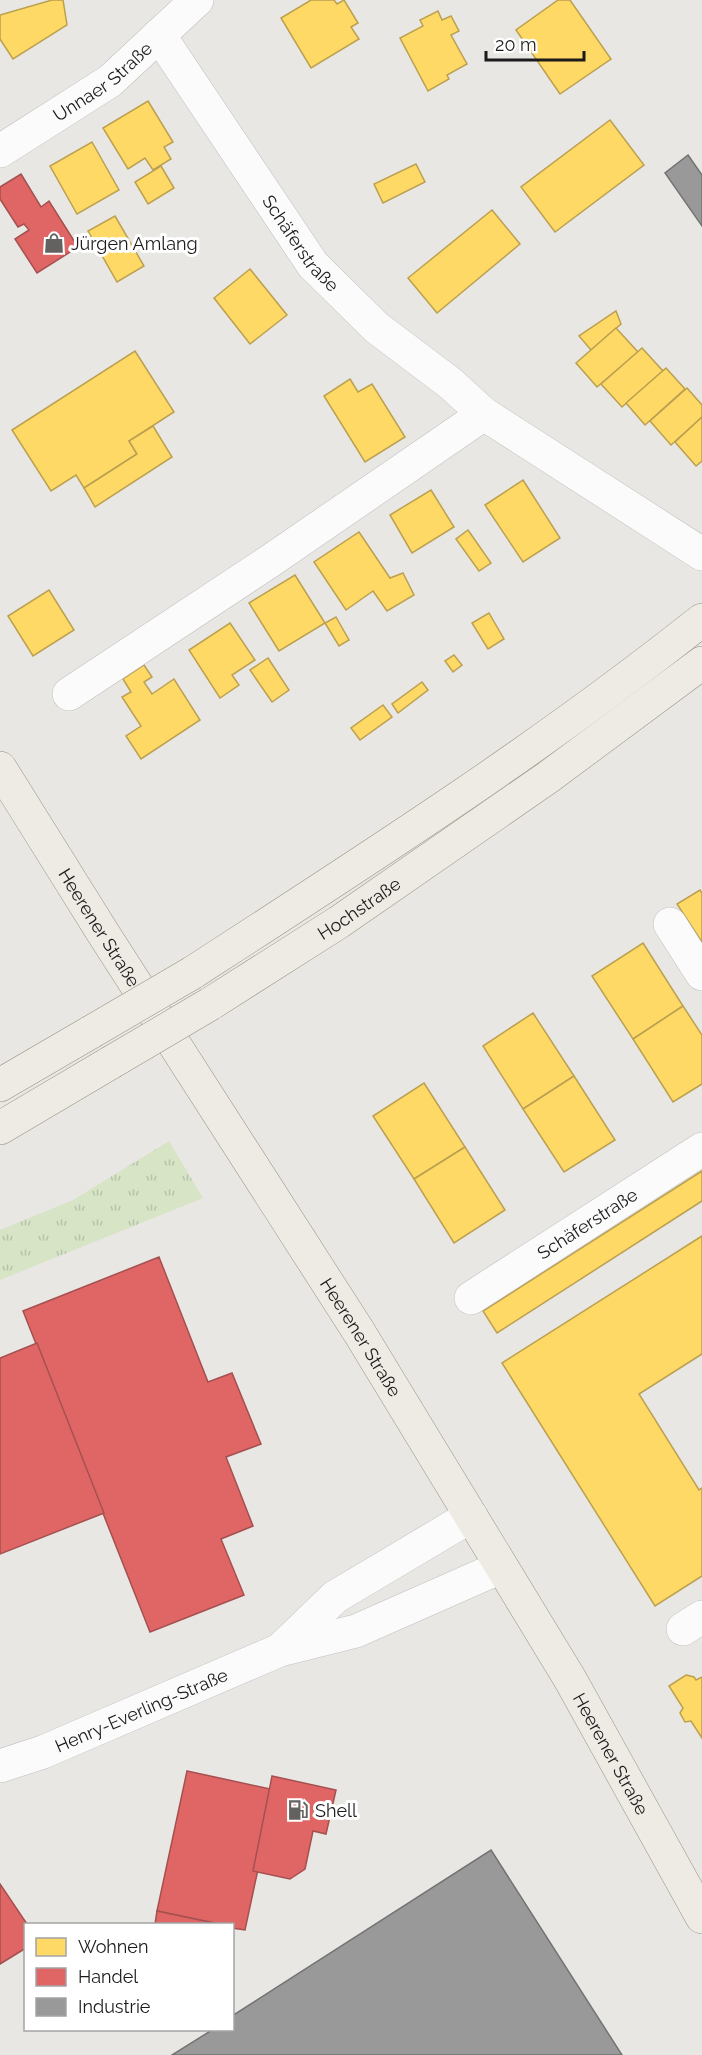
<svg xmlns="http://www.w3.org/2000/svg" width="702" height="2055" font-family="Raleway,sans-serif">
<defs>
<pattern id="grass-tufts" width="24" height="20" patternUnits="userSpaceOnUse" patternTransform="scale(1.5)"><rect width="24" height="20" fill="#d7e4c5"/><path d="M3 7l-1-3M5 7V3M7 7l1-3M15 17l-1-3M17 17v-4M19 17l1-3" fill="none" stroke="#b8c3a9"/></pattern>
</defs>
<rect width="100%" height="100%" fill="#e9e7e3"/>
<!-- grass -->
<polygon fill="url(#grass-tufts)" points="169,1141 203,1198 0,1280 0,1230 73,1200"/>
<!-- homes -->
<g fill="#ffd966" stroke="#bba050" stroke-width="1.5">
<polygon points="52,0 63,0 67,25 13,59 0,39 0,15"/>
<polygon points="311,0 334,0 337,4 344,0 358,23 351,27 359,39 311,68 281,18"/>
<polygon points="558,0 570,0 611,59 560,94 516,30"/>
<polygon points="438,11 442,20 451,16 459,31 451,35 467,64 447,75 449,79 428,91 400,38 423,26 420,20"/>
<polygon points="148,101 173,142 164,147 171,159 153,170 145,158 128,169 103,128"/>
<polygon points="610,120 644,165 555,232 521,187"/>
<polygon points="92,142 119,190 77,214 50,166"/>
<polygon points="416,164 425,182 383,203 374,184"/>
<polygon points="161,166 174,188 148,204 135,182"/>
<polygon points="492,210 520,244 437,313 408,278"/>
<polygon points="115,216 144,266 117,282 88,231"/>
<polygon points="250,269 287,315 250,344 214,298"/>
<polygon points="616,311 621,324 591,350 579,336"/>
<polygon points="616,328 638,352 597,387 576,363"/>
<polygon points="642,348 663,371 622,407 601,384"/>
<polygon points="135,351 174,412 129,441 137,454 84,488 76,475 51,491 12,430"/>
<polygon points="666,368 685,389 645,425 626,403"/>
<polygon points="350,379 358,392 372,384 405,437 365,462 324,396"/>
<polygon points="687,388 702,405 702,417 671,445 650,421"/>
<polygon points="702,417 702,461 696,466 675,442"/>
<polygon points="153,426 172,457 95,507 84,488 137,454 129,441"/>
<polygon points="523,480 560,538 523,562 485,505"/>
<polygon points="431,490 454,527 412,553 390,515"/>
<polygon points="468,530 491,563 479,571 456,539"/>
<polygon points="359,532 390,578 403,573 414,595 387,611 373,591 346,610 314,562"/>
<polygon points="295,575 325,623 279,651 249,603"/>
<polygon points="49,590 74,630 33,656 8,616"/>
<polygon points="489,613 504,639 488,649 472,623"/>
<polygon points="336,617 349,640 339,646 325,623"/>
<polygon points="230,623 255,660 232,675 239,685 220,698 189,650"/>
<polygon points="454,655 462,665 453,672 445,661"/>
<polygon points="268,658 289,690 272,702 250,670"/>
<polygon points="144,665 152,677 144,682 152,694 174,679 200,720 141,759 126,736 141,726 122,697 131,692 123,679"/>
<polygon points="422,682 428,690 398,713 392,704"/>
<polygon points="383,705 392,717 360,740 351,728"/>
<polygon points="700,890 702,893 702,942 677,904"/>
<polygon points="643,943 683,1006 633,1039 592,976"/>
<polygon points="683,1006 702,1035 702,1084 673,1102 633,1039"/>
<polygon points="533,1013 574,1076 523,1109 483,1046"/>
<polygon points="574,1076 615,1140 564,1172 523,1109"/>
<polygon points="424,1083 465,1147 414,1179 373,1116"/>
<polygon points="465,1147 505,1210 454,1243 414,1179"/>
<polygon points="702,1171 702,1201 497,1333 483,1311"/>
<polygon points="702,1236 702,1354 639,1394 699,1490 702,1488 702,1576 655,1606 502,1363"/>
<polygon points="686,1675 694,1677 696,1680 702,1677 702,1738 691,1721 685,1722 680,1713 683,1708 669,1686"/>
</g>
<!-- shops -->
<g fill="#e06666" stroke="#a55050" stroke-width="1.5">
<polygon points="21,174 41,207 49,201 78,247 37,273 15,239 29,230 24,224 18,227 0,199 0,187"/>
<polygon points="159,1257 208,1382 232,1373 261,1444 226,1457 253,1526 221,1539 244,1595 150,1632 23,1311"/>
<polygon points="37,1343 104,1513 0,1554 0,1358"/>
<polygon points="187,1771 275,1790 245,1930 232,1928 232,1924 219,1924 157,1911"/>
<polygon points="272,1776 336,1790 326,1834 313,1831 305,1869 290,1879 253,1871"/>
<polygon points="0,1884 27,1924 26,1948 0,1964"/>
<polygon points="157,1911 214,1923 214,1924 155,1924"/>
</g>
<!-- industry -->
<g fill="#999" stroke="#737373" stroke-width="1.5">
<polygon points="688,155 702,175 702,226 665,173"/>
<polygon points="491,1850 622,2055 172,2055 212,2030 232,2030 232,2016"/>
</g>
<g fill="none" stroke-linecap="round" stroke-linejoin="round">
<!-- minor casing -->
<g stroke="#c0bfbe" stroke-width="34">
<g id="minor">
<path id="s1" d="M 159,35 L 313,265 L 377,328 L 450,383 L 484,414 L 702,554"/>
<path id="s2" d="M 0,151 L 110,81 L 197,0"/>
<polyline points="69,694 270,561 484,414"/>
<polyline points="670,924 702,974"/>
<path id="s3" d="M 471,1298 L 702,1149"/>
<polyline points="683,1629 702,1617"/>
<polyline points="281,1649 335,1597 471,1516"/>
<path id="s4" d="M 0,1766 L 43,1752 L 280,1650 L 356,1631 L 501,1567"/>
</g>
</g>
<!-- major casing -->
<g stroke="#9b9383" stroke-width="34">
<g id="major">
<path id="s5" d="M 0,768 L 103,933 L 359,1332 L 421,1434 L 570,1679 L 702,1917"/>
<path d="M 192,973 C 365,861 540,749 702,620"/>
<path id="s6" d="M 210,1004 L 339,922 L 547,778 L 702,663"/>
<polyline points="0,1085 91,1032"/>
<polyline points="0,1128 110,1063"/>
</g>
</g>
<!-- minor -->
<use href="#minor" stroke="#fcfbfb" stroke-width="33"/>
<!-- major -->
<use href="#major" stroke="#eeeae4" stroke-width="33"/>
<!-- major-bridge casing -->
<g stroke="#9b9383" stroke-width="34" stroke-linecap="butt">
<g id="major-bridge">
<polyline points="91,1032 192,973"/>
<polyline points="110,1063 210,1004"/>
</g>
</g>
<!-- major-bridge -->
<use href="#major-bridge" stroke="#eeeae4" stroke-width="33"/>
</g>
<!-- icons -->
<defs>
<g id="shop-bare" transform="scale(1.62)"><path d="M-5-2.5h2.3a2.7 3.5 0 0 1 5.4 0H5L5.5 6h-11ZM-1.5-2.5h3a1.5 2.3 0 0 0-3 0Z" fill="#636261" stroke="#fff" stroke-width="2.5" paint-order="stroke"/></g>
<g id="fuel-bare" transform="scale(1.62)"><path d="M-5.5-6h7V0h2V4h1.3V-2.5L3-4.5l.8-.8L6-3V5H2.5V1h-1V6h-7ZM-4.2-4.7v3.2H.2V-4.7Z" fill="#636261" stroke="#fff" stroke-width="2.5" paint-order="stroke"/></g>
</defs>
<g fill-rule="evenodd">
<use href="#shop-bare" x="54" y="243"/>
<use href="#fuel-bare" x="298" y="1810"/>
</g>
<g text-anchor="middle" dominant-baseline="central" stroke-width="6" stroke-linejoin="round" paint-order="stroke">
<!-- street labels -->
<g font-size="18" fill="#1b1b1b" stroke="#fff">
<text stroke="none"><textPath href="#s2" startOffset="124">Unnaer Straße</textPath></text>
<text stroke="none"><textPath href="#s1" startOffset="252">Schäferstraße</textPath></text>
<text stroke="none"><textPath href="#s6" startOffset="177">Hochstraße</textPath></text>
<text stroke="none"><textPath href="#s5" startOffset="188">Heerener Straße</textPath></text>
<text stroke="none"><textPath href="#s3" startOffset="138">Schäferstraße</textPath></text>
<text stroke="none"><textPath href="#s5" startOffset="674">Heerener Straße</textPath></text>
<text stroke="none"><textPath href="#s4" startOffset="152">Henry-Everling-Straße</textPath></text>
<text stroke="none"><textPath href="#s5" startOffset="1160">Heerener Straße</textPath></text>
</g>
<!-- poi labels -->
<g font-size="18" fill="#1b1b1b" stroke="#fff" text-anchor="start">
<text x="71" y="243">Jürgen Amlang</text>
<text x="315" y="1810">Shell</text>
</g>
</g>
<!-- legend -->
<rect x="24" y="1923" width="210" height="108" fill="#ffffff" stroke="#a4a4a4" stroke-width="1.5"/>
<rect x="36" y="1938" width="30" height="18" fill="#ffd966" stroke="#a4a4a4" stroke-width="1.5"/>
<text x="78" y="1953" font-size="18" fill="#1b1b1b">Wohnen</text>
<rect x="36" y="1968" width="30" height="18" fill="#e06666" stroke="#a4a4a4" stroke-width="1.5"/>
<text x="78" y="1983" font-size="18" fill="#1b1b1b">Handel</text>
<rect x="36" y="1998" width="30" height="18" fill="#999999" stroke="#a4a4a4" stroke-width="1.5"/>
<text x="78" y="2013" font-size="18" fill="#1b1b1b">Industrie</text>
<!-- scale -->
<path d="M486 51v9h98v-9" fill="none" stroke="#1b1b1b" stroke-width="3"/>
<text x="495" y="51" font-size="18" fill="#1b1b1b" stroke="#ffffff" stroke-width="4.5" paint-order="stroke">20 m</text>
</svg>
